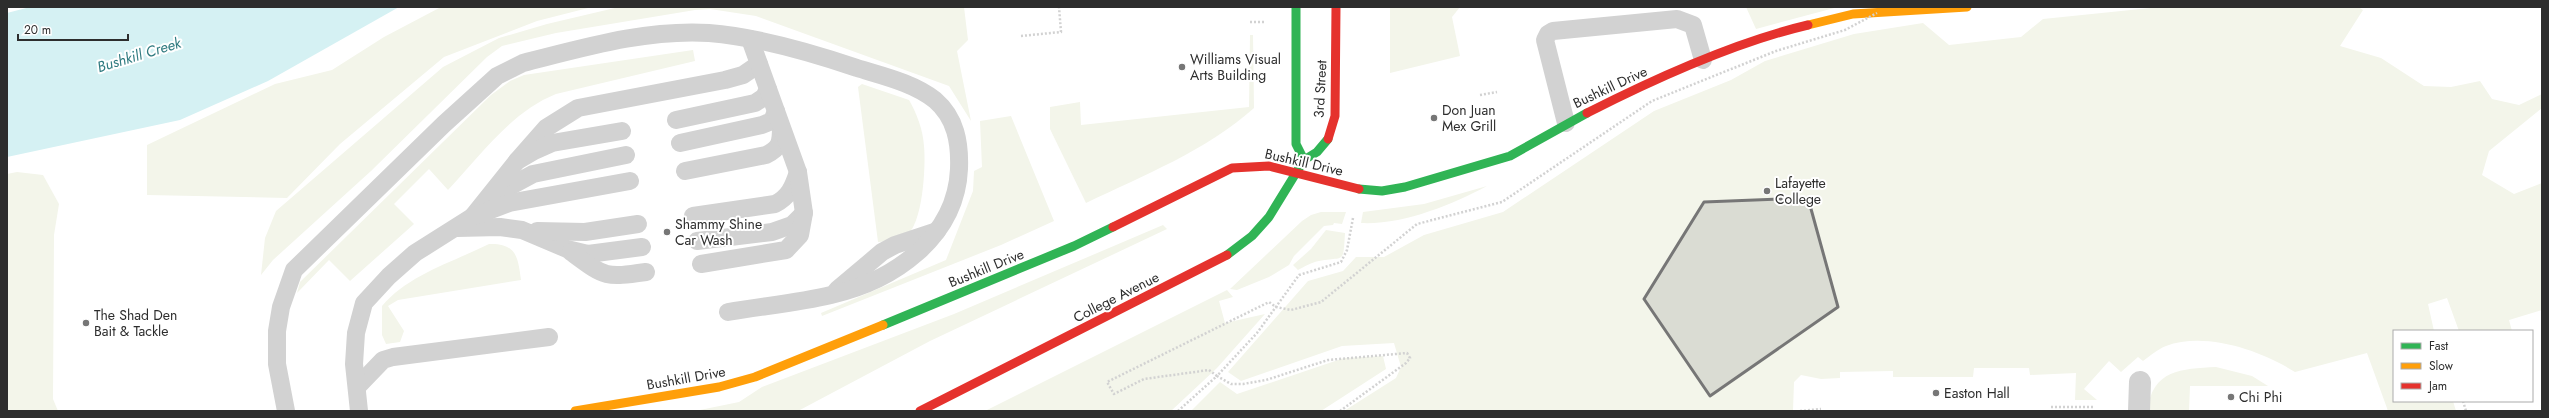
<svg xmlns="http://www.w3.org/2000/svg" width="2549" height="418" font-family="Jost,sans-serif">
<rect width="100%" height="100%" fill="#fff"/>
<!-- green -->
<g fill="#f3f5ea">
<polygon points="441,7 592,7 537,21 444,57 340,144 287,198 147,195 147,145 275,84 332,70 384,37"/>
<polygon points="619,7 964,7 968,40 957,51 971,121 949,86 756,16 710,9 695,10 556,33 502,46 487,57 371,171 273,260 261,275 265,238 276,211 443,67 499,38 547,24"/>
<polygon points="1398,7 1460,7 1452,17 1460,56 1390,73 1390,8"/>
<polygon points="1746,7 1838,7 1756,29"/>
<path d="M 2160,7 L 2358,7 L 2363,10 L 2340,46 L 2381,58 L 2424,86 L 2451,87 L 2480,81 L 2492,99 L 2519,105 L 2542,94 L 2542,108 L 2489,151 L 2482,175 L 2514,194 L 2542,183 L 2542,310 L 2509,320 L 2512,331 L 2459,331 L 2447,298 L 2428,304 L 2434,331 L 2394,331 L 2394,401 L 2453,401 L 2456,411 L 2388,411 L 2367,353 L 2295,372 C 2262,351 2206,331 2166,346 C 2158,349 2150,356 2143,361 L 2138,357 L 2121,372 L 2109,361 L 2084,389 L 2097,400 L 2075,400 L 2076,373 L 2030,375 L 2029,368 L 1974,368 L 1973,377 L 1893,377 L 1893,371 L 1840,372 L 1840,378 L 1821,379 L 1801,375 L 1794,382 L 1793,411 L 1344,411 L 1396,378 L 1401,367 L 1394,343 L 1342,346 L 1241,381 L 1228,372 L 1308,281 L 1343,271 L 1356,257 L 1384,257 L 1424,235 L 1503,212 L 1654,111 L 1731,80 L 1765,61 L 1854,34 L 1923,23 L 1949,45 L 2021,37 L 2043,19 Z"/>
<path d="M 1250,35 L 1253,35 L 1254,108 C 1206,151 1144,175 1086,203 L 1050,129 L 1050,107 L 1080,102 L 1081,125 L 1249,107 Z"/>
<path d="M 693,50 L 695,61 L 556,94 C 511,112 481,155 448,190 L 429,169 L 394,204 L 414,224 L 350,281 L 329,260 L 297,293 L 300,282 L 491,95 L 510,81 L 524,75 Z"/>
<path d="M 862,84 L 909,100 C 917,114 923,130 924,146 C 926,166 923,226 905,237 C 899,241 886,241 878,242 L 858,87 Z"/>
<polygon points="1011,116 1054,221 1001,245 822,316 821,313 946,260 973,191 974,171 982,167 980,121"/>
<polygon points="17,172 43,175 59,204 54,235 53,399 58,411 7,411 7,174"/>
<path d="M 1487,186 C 1451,205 1403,225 1361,223 L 1363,212 L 1424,204 Z"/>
<polygon points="1321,212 1346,212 1342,224 1334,223 1333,225 1324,226 1294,256 1289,265 1269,277 1237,290 1230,289 1302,221 1311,215"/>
<polygon points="1163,225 1167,229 930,341 798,411 695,411 739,402 762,387 954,314"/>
<path d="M 1326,230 L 1345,233 C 1343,265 1345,256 1319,261 C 1312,262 1304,267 1298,270 L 1293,265 L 1311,249 Z"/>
<path d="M 489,244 C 517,243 518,258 521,280 L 398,300 L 388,306 L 404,331 L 400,342 L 386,344 L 382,335 L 382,306 C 408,275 453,262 489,244 Z"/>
<polygon points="1227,290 1233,297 1219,301 1225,323 1265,314 1217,368 1171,411 985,411"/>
<polygon points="1383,356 1386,369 1321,411 1191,411 1220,382 1237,394 1344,358"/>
<path d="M 2216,367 L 2252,376 L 2268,386 L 2190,386 L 2189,411 L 2147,411 C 2153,369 2181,369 2216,367 Z"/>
</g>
<!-- water -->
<polygon fill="#d5f1f3" points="30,7 399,7 268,81 180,120 7,157 7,13"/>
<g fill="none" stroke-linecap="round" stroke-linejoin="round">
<!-- path -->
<g stroke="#d2d2d2" stroke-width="2.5" stroke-dasharray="2 2" stroke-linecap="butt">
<polyline points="1250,22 1265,22"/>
<polyline points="1021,36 1061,32 1059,7"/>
<polyline points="1480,95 1497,92"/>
<polyline points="2463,401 2466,411"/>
<polyline points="2051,407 2093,407"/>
<polyline points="1178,411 1217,376"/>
<polyline points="1340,411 1406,363 1410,358 1407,353 1328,360 1266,380 1243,384 1231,384 1217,376 1257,333 1299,275 1341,262 1347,250 1353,218"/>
<polyline points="1800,411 1821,409"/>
</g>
<!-- lane -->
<g stroke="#d2d2d2" stroke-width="18">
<polyline points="676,120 755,103 764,97 768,89"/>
<polyline points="1566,123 1545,40 1548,34 1553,31 1677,19 1693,25 1703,60"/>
<polyline points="680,143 762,125 772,121 776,111"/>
<polyline points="517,161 546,128 578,108 725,80 743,75 759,64"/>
<path d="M 685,171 L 766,155 C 780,148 781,143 781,127"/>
<polyline points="494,195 533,174 626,155"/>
<polyline points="473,216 517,161 534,151 552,143 622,131"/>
<path d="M 693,216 L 775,204 C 789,197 793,187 798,172"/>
<polyline points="457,228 500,227 522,230 567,249 588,254 642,247"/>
<polyline points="537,231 585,232 638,224"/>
<polyline points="697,241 772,232 792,225 804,213"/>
<path d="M 571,252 C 605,277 604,278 646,272"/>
<polyline points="701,264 786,250 800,235 804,213 798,172 750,39"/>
<polyline points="837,290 882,252 895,245 937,231"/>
<polyline points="357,387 383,360 393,357 549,337"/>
<path d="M 286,411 L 277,364 L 277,331 L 281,307 L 294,270 L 444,124 L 497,76 L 523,63 C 583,48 646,29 709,33 C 759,37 810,52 857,68 C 883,76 914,83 935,100 C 956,118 960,143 959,169 C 956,238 893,281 831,295 C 798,303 762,306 728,312"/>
<polyline points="359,411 354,364 356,333 364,303 389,276 415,253 472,217 509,203 630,181"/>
</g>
<!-- street -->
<polyline stroke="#d2d2d2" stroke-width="22" points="2139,411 2140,382"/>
<!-- fast -->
<g stroke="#30b455" stroke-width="9">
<polyline points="1296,7 1296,144 1304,160"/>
<polyline points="1359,189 1382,191 1405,187 1510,156 1587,113"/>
<polyline points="1227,255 1252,236 1269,217 1304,160 1317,152 1328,139"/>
<polyline points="883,325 1074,246 1113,227"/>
</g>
<!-- slow -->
<g stroke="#ff9f0a" stroke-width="9">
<polyline points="1808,25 1853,14 1967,7"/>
<polyline points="575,411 719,387 755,377 883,325"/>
</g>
<!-- jam -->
<g stroke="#e5322d" stroke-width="9">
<path d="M 1587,113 C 1654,79 1735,42 1808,25"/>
<polyline points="1328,139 1335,116 1336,7"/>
<polyline points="1113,227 1232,168 1269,166 1359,189"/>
<polyline points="920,411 1227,255"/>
</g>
<!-- path-bridge -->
<polyline stroke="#d2d2d2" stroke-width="2.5" stroke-dasharray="2 2" stroke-linecap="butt" points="1217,376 1209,370 1144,379 1114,394 1107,382 1269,302 1276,307 1291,310 1321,302 1417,224 1502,202 1652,101 1776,51 1845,30 1877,13"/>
</g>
<!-- marked area -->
<path fill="#767676" fill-opacity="0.2" stroke="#767676" stroke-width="3" stroke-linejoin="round" d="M 1808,198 L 1838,307 L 1710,396 L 1644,299 L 1704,202 Z"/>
<!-- markers -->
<g fill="#767676" stroke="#fff" stroke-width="1.5">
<circle cx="1182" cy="67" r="4"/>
<circle cx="1434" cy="118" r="4"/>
<circle cx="1767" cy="191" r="4"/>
<circle cx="667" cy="232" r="4"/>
<circle cx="86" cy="323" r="4"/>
<circle cx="1936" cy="393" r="4"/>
<circle cx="2231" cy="397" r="4"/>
</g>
<g text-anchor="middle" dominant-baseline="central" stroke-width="4" stroke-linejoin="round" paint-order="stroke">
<!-- poi labels -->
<g font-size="14" fill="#2d2d2d" stroke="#fff" text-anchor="start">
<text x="1190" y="59">Williams Visual<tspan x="1190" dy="16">Arts Building</tspan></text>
<text x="1442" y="110">Don Juan<tspan x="1442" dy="16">Mex Grill</tspan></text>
<text x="1775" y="183">Lafayette<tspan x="1775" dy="16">College</tspan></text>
<text x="675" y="224">Shammy Shine<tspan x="675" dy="16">Car Wash</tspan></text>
<text x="94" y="315">The Shad Den<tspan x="94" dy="16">Bait &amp; Tackle</tspan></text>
<text x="1944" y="393">Easton Hall</text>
<text x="2239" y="397">Chi Phi</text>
</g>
<!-- street labels -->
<g font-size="14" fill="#2d2d2d" stroke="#fff">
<text transform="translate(1610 87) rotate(-25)">Bushkill Drive</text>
<text transform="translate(1320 89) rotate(-87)">3rd Street</text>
<text transform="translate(1304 162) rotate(13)">Bushkill Drive</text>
<text transform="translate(986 268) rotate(-22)">Bushkill Drive</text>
<text transform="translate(1116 297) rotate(-27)">College Avenue</text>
<text transform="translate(686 378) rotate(-10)">Bushkill Drive</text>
</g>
<!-- water labels -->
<g font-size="15" font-style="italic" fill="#307b80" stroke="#fff">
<text transform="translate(139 55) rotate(-17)">Bushkill Creek</text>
</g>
</g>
<!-- border -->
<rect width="2549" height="418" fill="none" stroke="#2d2d2d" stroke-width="16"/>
<!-- legend -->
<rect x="2393" y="330" width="140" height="72" fill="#ffffff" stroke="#ababab"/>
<rect x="2401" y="343" width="20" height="6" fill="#30b455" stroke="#ababab"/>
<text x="2429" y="350" font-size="12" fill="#2d2d2d">Fast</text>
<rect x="2401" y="363" width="20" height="6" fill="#ff9f0a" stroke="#ababab"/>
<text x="2429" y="370" font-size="12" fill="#2d2d2d">Slow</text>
<rect x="2401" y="383" width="20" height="6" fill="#e5322d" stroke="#ababab"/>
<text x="2429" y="390" font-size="12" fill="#2d2d2d">Jam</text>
<!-- scale -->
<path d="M18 34v6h110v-6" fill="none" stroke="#2d2d2d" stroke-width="2"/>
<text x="24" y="34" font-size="12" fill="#2d2d2d" stroke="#ffffff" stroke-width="3" paint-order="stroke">20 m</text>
</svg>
